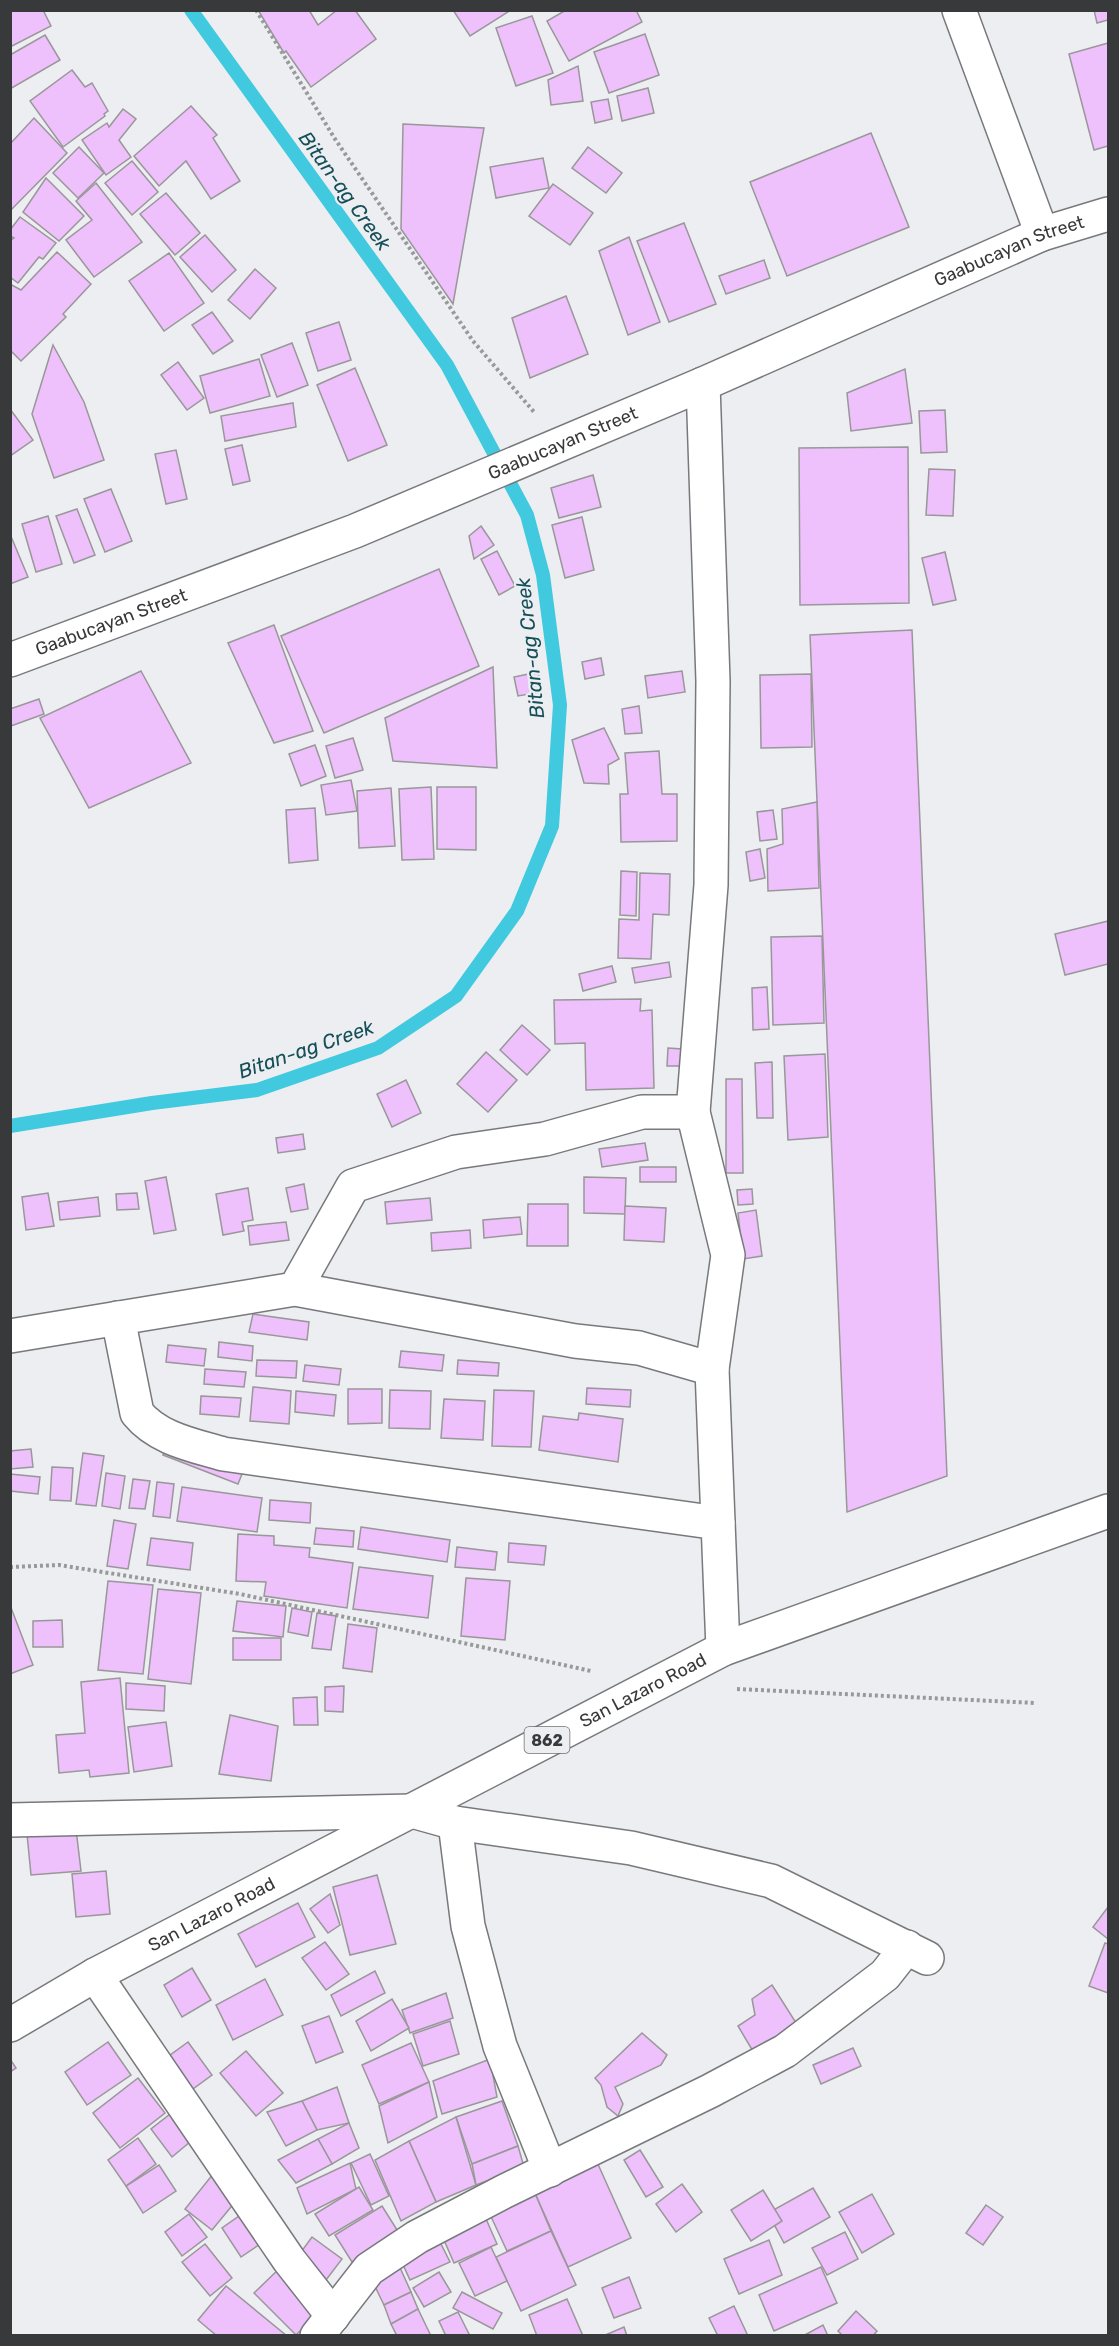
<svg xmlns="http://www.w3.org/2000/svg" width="1119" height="2346" font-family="Rubik,sans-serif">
<rect width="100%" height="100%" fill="#eceef1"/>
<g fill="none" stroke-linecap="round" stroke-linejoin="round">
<!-- stream -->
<polyline stroke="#40c9df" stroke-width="14" points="10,1126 152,1103 257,1090 378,1048 456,996 517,911 552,826 560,705 543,575 527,515 447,365 191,10"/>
</g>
<!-- building -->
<g fill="#eec0fc" stroke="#999799" stroke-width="1.5">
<polygon points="10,10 43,10 51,26 10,47"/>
<polygon points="258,10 309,10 318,25 337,10 355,10 376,39 311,87 286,51 284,53"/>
<polygon points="453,10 511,10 470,36"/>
<polygon points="566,10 636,10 642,22 569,61 547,21"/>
<polygon points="1094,10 1108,10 1108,20 1097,23"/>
<polygon points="532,16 553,73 516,86 496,28"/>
<polygon points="645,34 659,75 609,93 594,52"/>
<polygon points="45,35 60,60 10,89 10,55"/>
<polygon points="1108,43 1108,146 1094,150 1069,54"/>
<polygon points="578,66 583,101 551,105 548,80"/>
<polygon points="72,70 85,87 92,83 108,111 104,114 105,116 63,147 30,101"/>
<polygon points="648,88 654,113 622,121 617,96"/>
<polygon points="608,99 612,119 595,123 591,102"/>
<polygon points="191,106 217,135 213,138 240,181 211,199 186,161 159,186 134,156"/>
<polygon points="123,109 136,119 119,140 131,157 106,175 82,140 107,123 109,127"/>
<polygon points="34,118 67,153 10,211 10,144"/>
<polygon points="403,124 484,128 453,304 401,229"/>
<polygon points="871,133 909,227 787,276 750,182"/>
<polygon points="79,147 104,173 78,198 53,173"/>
<polygon points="588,147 622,173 606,193 572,168"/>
<polygon points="543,158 549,188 496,198 490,167"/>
<polygon points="132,161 158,192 132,215 105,183"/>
<polygon points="46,178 84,216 59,241 23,212"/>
<polygon points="96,183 142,242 94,277 66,240 92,220 76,201"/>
<polygon points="553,184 593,213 570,245 529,216"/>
<polygon points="166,193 200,233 175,255 140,214"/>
<polygon points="20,217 56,243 43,259 39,257 18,283 10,277 10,241 14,238 10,236 10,230"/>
<polygon points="684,223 716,304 669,322 637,241"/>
<polygon points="205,235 236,270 212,292 180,257"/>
<polygon points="629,237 660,322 628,335 599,251"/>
<polygon points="57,252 91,284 63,314 66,317 21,361 10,350 10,284 21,290"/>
<polygon points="169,253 204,303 164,331 129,281"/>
<polygon points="764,260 770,278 726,294 719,276"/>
<polygon points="255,269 276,288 250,319 228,300"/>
<polygon points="566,296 588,354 530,378 512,318"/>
<polygon points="212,312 233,341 213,354 192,325"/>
<polygon points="339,322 351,360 318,371 306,333"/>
<polygon points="292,343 308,385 277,397 261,355"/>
<polygon points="53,345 84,402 104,460 54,478 32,414"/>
<polygon points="259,359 270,396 210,413 200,376"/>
<polygon points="178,362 204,398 187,410 161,375"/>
<polygon points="355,368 387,445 348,461 317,385"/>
<polygon points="905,369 912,423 851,431 847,393"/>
<polygon points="293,403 296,427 225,441 221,416"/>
<polygon points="10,409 33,440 10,456"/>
<polygon points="945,410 947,452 921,453 919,411"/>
<polygon points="242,445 250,481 233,485 225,449"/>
<polygon points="908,447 909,603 800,605 799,448"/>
<polygon points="176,450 187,499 166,504 155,454"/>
<polygon points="929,469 955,470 953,516 926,515"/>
<polygon points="593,475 601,507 559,518 551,488"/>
<polygon points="111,489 132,541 105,552 84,499"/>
<polygon points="77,509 95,555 74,563 56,516"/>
<polygon points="48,516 62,564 36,572 22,524"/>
<polygon points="582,517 594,570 565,578 552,525"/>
<polygon points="481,526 494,545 474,559 469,536"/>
<polygon points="10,534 28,577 10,584"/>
<polygon points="497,551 515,586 499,595 481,559"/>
<polygon points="945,552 956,600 933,605 922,558"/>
<polygon points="439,569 479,666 324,733 281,636"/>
<polygon points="274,625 313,731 274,743 228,643"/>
<polygon points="912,630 947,1476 847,1512 810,635"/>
<polygon points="601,658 604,675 585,679 582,662"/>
<polygon points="493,667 497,768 393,761 385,718"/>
<polygon points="141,671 191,763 89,808 40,718"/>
<polygon points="682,671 685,692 648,698 645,676"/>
<polygon points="538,672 542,692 518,696 514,677"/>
<polygon points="811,674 812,747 761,748 760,675"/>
<polygon points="39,699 44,714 11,726 10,709"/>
<polygon points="639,706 642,733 625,734 622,709"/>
<polygon points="604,728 619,759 608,765 609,784 584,783 572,740"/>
<polygon points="353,738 363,770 335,778 326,746"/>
<polygon points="315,745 326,776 301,786 289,754"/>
<polygon points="659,751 662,794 677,794 677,841 621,842 620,794 628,794 625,753"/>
<polygon points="351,780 357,811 326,815 321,785"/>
<polygon points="431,787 434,859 402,860 399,789"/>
<polygon points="437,787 476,787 476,850 437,849"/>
<polygon points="391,788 395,846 359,848 357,791"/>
<polygon points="817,802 819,888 768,891 767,849 783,844 782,809"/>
<polygon points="315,808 318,860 289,863 286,810"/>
<polygon points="773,810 777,839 760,841 757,812"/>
<polygon points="760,849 765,878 750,881 746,852"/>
<polygon points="621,871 637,872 636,916 620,915"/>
<polygon points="640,873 670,874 669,915 653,914 651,959 618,958 619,919 639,920"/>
<polygon points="1108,921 1108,964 1065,975 1055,934"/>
<polygon points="822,936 824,1023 773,1025 771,937"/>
<polygon points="669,962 671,977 635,983 632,968"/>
<polygon points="612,966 616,982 583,991 579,974"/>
<polygon points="767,987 769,1029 753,1030 752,988"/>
<polygon points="641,999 640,1011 652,1010 654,1088 586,1090 585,1043 555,1044 554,1000"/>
<polygon points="522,1025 550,1050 527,1075 500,1050"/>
<polygon points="668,1048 682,1049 680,1066 667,1066"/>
<polygon points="486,1052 517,1080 488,1112 457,1084"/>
<polygon points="825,1054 828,1137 788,1140 784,1056"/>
<polygon points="772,1062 773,1118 757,1118 755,1063"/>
<polygon points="726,1079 742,1079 743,1173 726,1173"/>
<polygon points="406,1080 421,1113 392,1127 377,1094"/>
<polygon points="303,1134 305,1149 278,1153 276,1138"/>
<polygon points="645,1143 648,1160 602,1167 599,1149"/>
<rect x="640" y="1167" width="36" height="15"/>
<polygon points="166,1177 176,1230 154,1234 145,1181"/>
<polygon points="584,1177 626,1178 625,1214 584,1213"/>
<polygon points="304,1184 308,1209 291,1212 286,1188"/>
<polygon points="248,1188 253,1220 242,1222 244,1231 223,1235 216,1194"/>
<polygon points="752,1189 753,1204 738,1205 737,1190"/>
<polygon points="48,1193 54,1226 26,1230 22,1197"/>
<polygon points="137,1193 139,1209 117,1210 116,1194"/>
<polygon points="98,1197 100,1216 60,1220 58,1202"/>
<polygon points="430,1198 432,1220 387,1224 385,1202"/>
<polygon points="528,1204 568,1204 568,1246 527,1246"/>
<polygon points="625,1206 666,1208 664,1242 624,1240"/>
<polygon points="756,1210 762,1256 743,1259 738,1213"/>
<polygon points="520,1217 522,1234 484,1238 483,1220"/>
<polygon points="286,1222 289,1240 250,1245 248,1226"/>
<polygon points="470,1230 471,1248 432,1251 431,1233"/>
<polygon points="253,1314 309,1322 307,1340 249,1332"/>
<polygon points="219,1342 253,1346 252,1361 218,1357"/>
<polygon points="168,1345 206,1349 204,1366 166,1362"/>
<polygon points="401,1351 444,1355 442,1371 399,1367"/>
<polygon points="257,1360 297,1361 296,1378 256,1376"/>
<polygon points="458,1360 499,1363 498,1376 457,1374"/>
<polygon points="305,1365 341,1369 339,1385 303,1381"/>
<polygon points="205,1369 246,1372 244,1387 204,1384"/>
<polygon points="253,1387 291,1391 289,1424 250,1421"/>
<polygon points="587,1388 631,1390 630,1407 586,1404"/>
<polygon points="348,1389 382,1389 382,1423 348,1424"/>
<polygon points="390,1390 431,1391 430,1429 389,1428"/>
<polygon points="494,1390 534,1391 531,1447 492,1446"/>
<polygon points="296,1391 336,1395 334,1416 295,1412"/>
<polygon points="201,1396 241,1398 239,1417 200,1414"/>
<polygon points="444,1399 485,1401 483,1440 441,1438"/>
<polygon points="579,1413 623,1419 618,1462 539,1450 543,1416 578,1420"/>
<polygon points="169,1438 244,1469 238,1484 163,1455"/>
<polygon points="31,1449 33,1467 10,1469 10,1451"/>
<polygon points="83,1453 104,1456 96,1506 76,1504"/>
<polygon points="52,1467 73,1468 71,1501 50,1500"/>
<polygon points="106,1473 125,1476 120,1509 102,1506"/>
<polygon points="10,1474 40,1477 38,1494 10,1491"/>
<polygon points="133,1479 150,1481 145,1509 129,1508"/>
<polygon points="157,1482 174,1484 170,1518 153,1516"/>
<polygon points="182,1487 262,1498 257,1532 177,1521"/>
<polygon points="270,1500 311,1503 310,1523 269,1520"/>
<polygon points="114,1520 136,1524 128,1569 107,1566"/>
<polygon points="361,1527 450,1540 447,1562 358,1549"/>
<polygon points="316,1528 354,1531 353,1547 314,1544"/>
<polygon points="238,1534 274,1536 274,1545 310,1548 309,1557 353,1563 347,1608 264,1596 266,1582 236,1581"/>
<polygon points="151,1538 193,1543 190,1570 147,1565"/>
<polygon points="509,1543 546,1546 544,1565 508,1562"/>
<polygon points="457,1547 497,1552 495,1570 455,1567"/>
<polygon points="359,1567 433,1576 428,1618 353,1609"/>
<polygon points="466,1578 510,1581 505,1640 461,1636"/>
<polygon points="108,1581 153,1585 143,1674 98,1670"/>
<polygon points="158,1589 201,1593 191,1684 148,1679"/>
<polygon points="237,1601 286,1606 283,1637 233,1631"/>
<polygon points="10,1605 33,1665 10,1674"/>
<polygon points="292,1608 312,1612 308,1636 288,1632"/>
<polygon points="317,1613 336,1616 331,1650 312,1648"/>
<polygon points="62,1620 63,1647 33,1647 33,1621"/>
<polygon points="348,1624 377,1628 372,1672 343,1668"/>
<rect x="233" y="1638" width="48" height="22"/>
<polygon points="120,1678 129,1773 90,1777 89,1770 59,1773 56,1735 85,1733 81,1682"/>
<polygon points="126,1683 165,1686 164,1711 126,1709"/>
<polygon points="344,1686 343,1712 325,1711 325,1687"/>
<polygon points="317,1697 318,1725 294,1725 293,1698"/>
<polygon points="230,1715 278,1726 271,1781 219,1774"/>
<polygon points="166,1722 172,1766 134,1772 128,1727"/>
<polygon points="76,1829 81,1871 31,1875 27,1834"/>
<polygon points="106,1871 110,1914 76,1917 72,1874"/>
<polygon points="377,1875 396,1944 350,1955 333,1887"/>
<polygon points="330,1894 340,1925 328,1933 310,1909"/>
<polygon points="298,1903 315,1937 256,1967 238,1934"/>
<polygon points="1108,1907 1108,1939 1093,1927"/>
<polygon points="325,1942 349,1974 326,1990 302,1958"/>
<polygon points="1105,1943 1108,1944 1108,1993 1089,1986"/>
<polygon points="192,1968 211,2000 182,2017 164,1985"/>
<polygon points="375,1971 385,1993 341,2016 331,1995"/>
<polygon points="265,1979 283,2015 233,2040 216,2005"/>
<polygon points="772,1985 800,2029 760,2063 738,2026 755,2015 752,1999"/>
<polygon points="446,1993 453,2018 410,2033 402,2010"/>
<polygon points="392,1999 409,2028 371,2051 356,2021"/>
<polygon points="329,2016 343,2052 316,2063 302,2026"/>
<polygon points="450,2021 459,2054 423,2066 413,2034"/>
<polygon points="642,2033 667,2055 661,2065 615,2087 623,2104 618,2116 607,2107 601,2085 595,2078"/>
<polygon points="108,2042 131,2075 87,2105 65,2072"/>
<polygon points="188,2042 212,2075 186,2094 162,2061"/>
<polygon points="411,2043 429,2082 379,2104 362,2065"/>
<polygon points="853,2048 861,2066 821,2084 813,2065"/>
<polygon points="246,2051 283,2093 256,2116 220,2073"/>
<polygon points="10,2059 16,2068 10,2072"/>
<polygon points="490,2059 497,2097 442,2114 433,2081"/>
<polygon points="138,2078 165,2113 120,2148 93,2113"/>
<polygon points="429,2082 437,2117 388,2143 379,2106"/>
<polygon points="337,2087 349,2123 317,2130 302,2101"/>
<polygon points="302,2101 317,2130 286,2146 267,2112"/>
<polygon points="502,2101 518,2146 472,2164 456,2117"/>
<polygon points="174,2111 196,2137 172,2157 151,2129"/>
<polygon points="456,2117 476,2185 436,2202 409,2141"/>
<polygon points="349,2123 359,2148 332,2164 318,2139"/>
<polygon points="138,2138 156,2164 126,2186 108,2160"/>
<polygon points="318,2139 332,2164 296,2183 278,2160"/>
<polygon points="409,2141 436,2202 401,2221 375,2160"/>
<polygon points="518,2146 524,2167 476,2185 472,2164"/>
<polygon points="640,2150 663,2187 646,2197 624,2160"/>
<polygon points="370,2154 389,2196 371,2205 351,2163"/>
<polygon points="597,2162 631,2238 568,2267 534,2191"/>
<polygon points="350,2163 356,2189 307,2214 297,2188"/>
<polygon points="159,2165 176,2191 143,2213 126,2186"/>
<polygon points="213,2174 240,2196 212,2230 185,2209"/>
<polygon points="682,2184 702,2212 676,2232 656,2204"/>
<polygon points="359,2187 373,2210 329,2236 315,2214"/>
<polygon points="813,2188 830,2217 784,2243 768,2213"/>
<polygon points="763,2190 782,2221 751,2241 731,2210"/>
<polygon points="534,2191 551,2231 507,2251 487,2208"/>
<polygon points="872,2194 894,2234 862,2253 839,2212"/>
<polygon points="986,2205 1003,2217 983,2245 966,2233"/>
<polygon points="382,2206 399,2233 352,2262 335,2235"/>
<polygon points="249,2209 269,2238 241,2257 222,2228"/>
<polygon points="483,2212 497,2244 454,2263 440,2231"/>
<polygon points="189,2214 207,2237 182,2256 165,2232"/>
<polygon points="551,2231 576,2285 521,2311 496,2257"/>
<polygon points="845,2232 858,2259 827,2275 812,2248"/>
<polygon points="312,2237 342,2259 323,2284 293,2263"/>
<polygon points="439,2240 450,2262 410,2280 400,2258"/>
<polygon points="769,2240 782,2275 739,2294 724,2259"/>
<polygon points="205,2244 232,2278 210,2296 182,2262"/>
<polygon points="491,2247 507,2281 475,2296 459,2263"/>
<polygon points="397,2261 411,2292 384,2305 369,2274"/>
<polygon points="283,2265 325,2306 296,2335 254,2293"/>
<polygon points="821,2267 837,2303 774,2331 759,2295"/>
<polygon points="439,2272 451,2292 424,2307 413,2288"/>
<polygon points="629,2277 641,2308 614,2318 602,2288"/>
<polygon points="226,2286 287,2336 217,2336 198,2320"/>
<polygon points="411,2292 418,2309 391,2324 384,2305"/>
<polygon points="462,2292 502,2313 493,2329 453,2308"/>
<polygon points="567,2299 583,2336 537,2336 529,2315"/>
<polygon points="734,2306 748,2336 718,2336 709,2318"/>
<polygon points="418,2309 431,2336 397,2336 391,2324"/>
<polygon points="856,2311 877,2331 873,2336 843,2336 838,2331"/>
<polygon points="458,2312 470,2336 446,2336 439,2321"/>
<polygon points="823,2325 828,2336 803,2336"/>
<polygon points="624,2327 627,2336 603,2336"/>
</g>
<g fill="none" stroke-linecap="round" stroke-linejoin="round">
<!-- minor casing -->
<g stroke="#77797b" stroke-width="36">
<g id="minor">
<polyline points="959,10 1042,234"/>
<polyline points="703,384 713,681 711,885 693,1112 728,1255 712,1369"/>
<path id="s1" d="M 10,660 L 355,531 L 703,384 L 1042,234 L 1108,214"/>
<polyline points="295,1289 353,1186 456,1152 545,1139 642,1112 693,1112"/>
<path d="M 118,1318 L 137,1413 C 158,1439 193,1445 223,1454 L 718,1523"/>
<polyline points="10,1336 295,1289 575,1341 639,1348 712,1369 723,1649"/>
<polyline points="10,1820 412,1811 455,1823 631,1848 771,1881 927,1958"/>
<polyline points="455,1823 468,1926 500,2046 550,2170"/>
<polyline points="95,1975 289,2260 333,2316"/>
<polyline points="317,2336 369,2269 417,2237 503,2192 710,2091 785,2051 885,1975 907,1947"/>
</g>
</g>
<!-- major casing -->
<g stroke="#77797b" stroke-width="36">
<g id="major">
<path id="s2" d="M 10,2025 L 95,1975 L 723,1649 L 1108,1511"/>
</g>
</g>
<!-- path -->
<g stroke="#98999b" stroke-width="4" stroke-dasharray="3 3" stroke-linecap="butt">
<polyline points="256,10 335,139 473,341 534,412"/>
<polyline points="10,1567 59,1565 240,1594 591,1671"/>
<polyline points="737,1689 1036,1703"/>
</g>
<!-- minor -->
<use href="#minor" stroke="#fff" stroke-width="33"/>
<!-- major -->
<use href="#major" stroke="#fff" stroke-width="33"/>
</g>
<g text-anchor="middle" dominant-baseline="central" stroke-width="4.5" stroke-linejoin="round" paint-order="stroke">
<!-- shield labels -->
<rect fill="#eceef1" stroke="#6e6f71" stroke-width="1.5" x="524.5" y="1727" width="45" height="26" rx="4.5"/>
<g font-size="16" font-weight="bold" fill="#38393a">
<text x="547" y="1740">862</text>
</g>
<!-- street labels -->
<g font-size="18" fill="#38393a" stroke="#eceef1">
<text stroke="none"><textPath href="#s1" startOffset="1080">Gaabucayan Street</textPath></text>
<text stroke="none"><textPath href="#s1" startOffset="594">Gaabucayan Street</textPath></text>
<text stroke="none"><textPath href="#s1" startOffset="108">Gaabucayan Street</textPath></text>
<text stroke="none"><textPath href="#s2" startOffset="716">San Lazaro Road</textPath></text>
<text stroke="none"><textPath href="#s2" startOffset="230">San Lazaro Road</textPath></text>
</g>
<!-- water labels -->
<g font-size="20" font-style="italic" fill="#154f58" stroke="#eceef1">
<text transform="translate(345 191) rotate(54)">Bitan-ag Creek</text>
<text transform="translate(530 648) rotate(-96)">Bitan-ag Creek</text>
<text transform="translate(306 1049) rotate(-19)">Bitan-ag Creek</text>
</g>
</g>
<!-- border -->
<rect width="1119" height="2346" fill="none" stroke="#38393a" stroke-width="24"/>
</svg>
